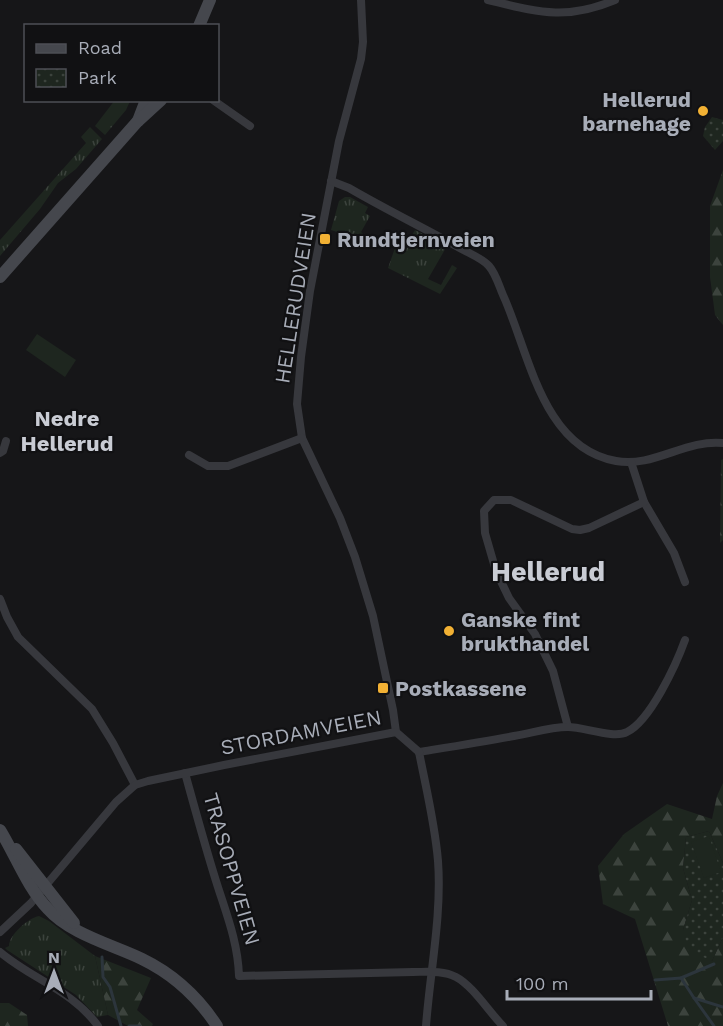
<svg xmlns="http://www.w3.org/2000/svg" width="723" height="1026" font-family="'Work Sans',sans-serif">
<defs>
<pattern id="grass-tufts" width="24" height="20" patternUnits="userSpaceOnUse" patternTransform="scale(1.5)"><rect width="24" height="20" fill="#1e261f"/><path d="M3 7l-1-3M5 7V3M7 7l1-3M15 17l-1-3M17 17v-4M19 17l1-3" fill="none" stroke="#3c433d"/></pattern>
<pattern id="forest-firs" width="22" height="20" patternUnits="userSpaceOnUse" patternTransform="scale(1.5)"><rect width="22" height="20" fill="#1e261f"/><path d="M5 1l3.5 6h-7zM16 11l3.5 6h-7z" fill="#3c433d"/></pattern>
<pattern id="park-dots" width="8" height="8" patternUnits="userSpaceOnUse" patternTransform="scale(1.5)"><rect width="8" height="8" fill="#1e261f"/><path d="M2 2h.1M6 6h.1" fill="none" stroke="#3c433d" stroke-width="1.8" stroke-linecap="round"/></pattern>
</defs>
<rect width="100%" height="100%" fill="#161618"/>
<!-- grass -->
<g fill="url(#grass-tufts)">
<polygon points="115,100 130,101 126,110 105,135 95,126"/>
<polygon points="90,127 102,139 76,169 58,183 40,209 0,256 0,240 86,143 81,137"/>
<polygon points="345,197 350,197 368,207 365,213 370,216 361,232 371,241 373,239 382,244 380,246 331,230 339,201"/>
<path d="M 415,230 L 447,246 L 428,279 L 441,285 L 452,265 L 457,268 L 440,294 L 388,268 L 396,245 L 405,250 C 409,243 410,238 415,230 Z"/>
<path d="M 39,916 L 49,921 L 95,956 L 108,1015 L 97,1017 L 76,995 L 7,950 L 5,948 L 9,946 C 9,935 28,918 39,916 Z"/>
</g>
<!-- forest -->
<g fill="url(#forest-firs)">
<polygon points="723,170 723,325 715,315 710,277 710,206"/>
<polygon points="723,459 723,540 720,543 721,460"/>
<polygon points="723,783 723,863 709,831 686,837 683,868 692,900 683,930 712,961 723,937 723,1026 668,1026 635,919 603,904 598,866 624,834 667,804 712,819 717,796"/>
<polygon points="95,956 151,978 137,1010 153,1024 152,1026 128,1026 108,1015"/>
<polygon points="0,1003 9,1003 27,1015 28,1026 0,1026"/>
</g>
<!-- park -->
<g fill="url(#park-dots)">
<polygon points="712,117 723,120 723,141 715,150 703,136 705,127"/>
<polygon points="709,831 723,863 723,937 712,961 688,950 683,930 692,900 683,868 686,837"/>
</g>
<!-- pitch -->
<g fill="#1e261f">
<polygon points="37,334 76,360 65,377 26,350"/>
<polygon points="709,836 721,872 704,878 691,842"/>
</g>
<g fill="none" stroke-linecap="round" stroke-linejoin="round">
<!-- stream -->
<g stroke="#2c353c" stroke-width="3">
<polyline points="102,957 103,977 110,987 121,1026"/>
<polyline points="681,978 714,964"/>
<polyline points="655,980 681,978 694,998 723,1007"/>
<polyline points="694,998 714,1026"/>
<polyline points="129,1026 140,1026"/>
</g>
<!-- street -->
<g stroke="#37383d" stroke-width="8">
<polyline points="361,0 363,42 361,59 339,141 310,291 301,357 297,404 302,438 340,518 355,557 373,616 393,710 396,732"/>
<path d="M 488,0 C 538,12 565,21 615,0"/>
<polyline points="213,100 250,126"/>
<path d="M 331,181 L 349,188 C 385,209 422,227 458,247 C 468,253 482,258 489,266 C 496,274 499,286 503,295 C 529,352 542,448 616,461 C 653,468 686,439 723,443"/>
<polyline points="0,453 3,451 6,441"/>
<polyline points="189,455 208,466 228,466 302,438"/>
<polyline points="644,502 674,553 685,582"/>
<polyline points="0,599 7,617 18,637 92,709 113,743 135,785"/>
<polyline points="568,727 553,671 535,634 509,598 496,571 485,533 484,511 494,500 511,500 572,529 580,530 589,528 644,502 631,462"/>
<path d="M 419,752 C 450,747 482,742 514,736 C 532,733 550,727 568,727 C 584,727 614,739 627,732 C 650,721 676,665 685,640"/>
<path d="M 419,752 C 426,788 435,824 438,861 C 442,915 430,972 426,1026"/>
<path d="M 185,773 C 195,809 205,846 216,881 C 226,913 238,942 239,976 L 413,972 C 426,972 443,970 456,977 C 473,986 489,1012 503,1026"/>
<polyline points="0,932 31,903 116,802 135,785 148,781 224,765 396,732 419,752"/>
<path d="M 0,952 C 32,979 73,991 98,1026"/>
</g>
<!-- secondary -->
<g stroke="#45474d" stroke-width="12">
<polyline points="199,26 210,0"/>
<polyline points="138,121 146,100"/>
<polyline points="0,277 137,122 161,100"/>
<path d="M 0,830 C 16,856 27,887 48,909 C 70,934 113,945 142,959 C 173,974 198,997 217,1026"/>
<polyline points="16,849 74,923"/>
</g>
</g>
<!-- markers -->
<g fill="#f2b134" stroke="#111113" stroke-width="2">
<circle cx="703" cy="111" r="6"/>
<rect x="319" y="233" width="12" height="12" rx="3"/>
<circle cx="449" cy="631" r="6"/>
<rect x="377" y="682" width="12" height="12" rx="3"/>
</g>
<g text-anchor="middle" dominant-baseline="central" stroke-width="4.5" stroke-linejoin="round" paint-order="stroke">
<!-- poi labels -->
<g font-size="21" font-weight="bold" fill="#a8adb8" stroke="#111113" text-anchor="start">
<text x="691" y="99" text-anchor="end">Hellerud<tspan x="691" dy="24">barnehage</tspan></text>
<text x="337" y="239">Rundtjernveien</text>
<text x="461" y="619">Ganske fint<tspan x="461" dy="24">brukthandel</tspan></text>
<text x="395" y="688">Postkassene</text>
</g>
<!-- street labels -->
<g font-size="21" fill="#a8adb8" stroke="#111113">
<text transform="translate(295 298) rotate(-81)">HELLERUDVEIEN</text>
<text transform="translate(301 732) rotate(-11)">STORDAMVEIEN</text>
<text transform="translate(232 869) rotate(74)">TRASOPPVEIEN</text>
</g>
<!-- neighbourhood labels -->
<g font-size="22" font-weight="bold" fill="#c9ccd4" stroke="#111113">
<text x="67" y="418">Nedre<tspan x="67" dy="25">Hellerud</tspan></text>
</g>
<!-- district labels -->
<g font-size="27" font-weight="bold" fill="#c9ccd4" stroke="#111113">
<text x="548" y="572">Hellerud</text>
</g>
</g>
<!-- legend -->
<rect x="24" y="24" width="195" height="78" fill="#111113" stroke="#4d4f55" stroke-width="1.5"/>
<rect x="36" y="44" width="30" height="9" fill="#45474d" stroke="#4d4f55" stroke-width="1.5"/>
<text x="78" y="54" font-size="18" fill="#a8adb8">Road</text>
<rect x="36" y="69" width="30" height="18" fill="url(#park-dots)" stroke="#4d4f55" stroke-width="1.5"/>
<text x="78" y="84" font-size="18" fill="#a8adb8">Park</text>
<!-- north arrow -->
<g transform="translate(54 972)" stroke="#111113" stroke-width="4.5" paint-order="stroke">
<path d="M0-4.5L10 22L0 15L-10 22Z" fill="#a8adb8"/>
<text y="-9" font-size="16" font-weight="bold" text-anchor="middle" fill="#a8adb8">N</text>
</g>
<!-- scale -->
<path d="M507 990v9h144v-9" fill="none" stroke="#a8adb8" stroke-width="3"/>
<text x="516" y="990" font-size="18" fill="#a8adb8" stroke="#111113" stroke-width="4.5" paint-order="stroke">100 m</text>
</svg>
